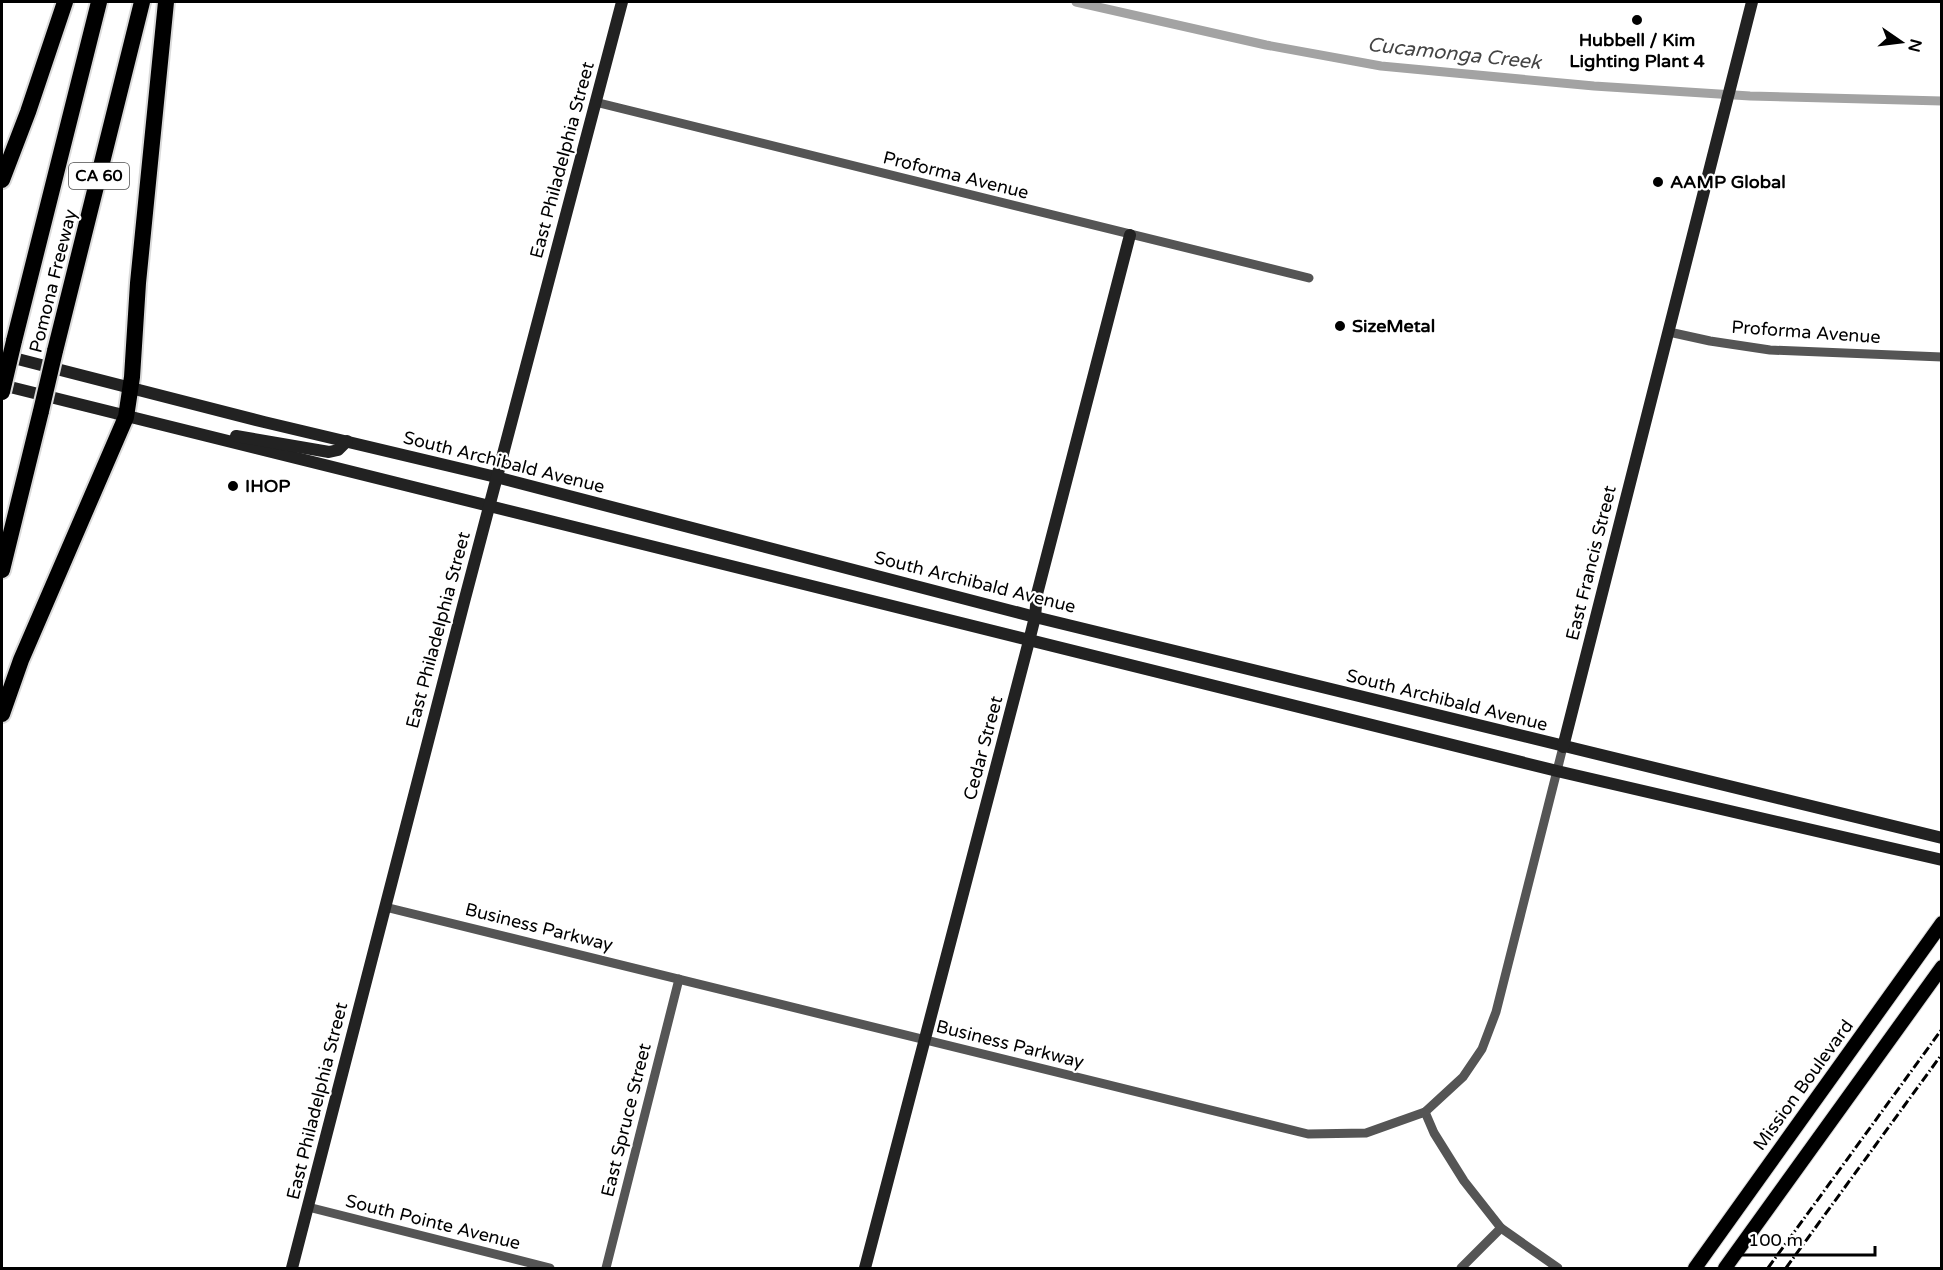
<svg xmlns="http://www.w3.org/2000/svg" width="1943" height="1270" font-family="'Varela Round',sans-serif">
<rect width="100%" height="100%" fill="#fff"/>
<g fill="none" stroke-linecap="round" stroke-linejoin="round">
<!-- canal -->
<polyline stroke="#a3a3a3" stroke-width="9" points="1076,2 1266,45 1381,66 1594,86 1750,96 1942,101"/>
<!-- primary casing -->
<g stroke="#dbdbdb" stroke-width="16">
<g id="primary">
<polyline points="1695,1268 1942,923"/>
<polyline points="1725,1268 1942,967"/>
</g>
</g>
<!-- highway casing -->
<g stroke="#dbdbdb" stroke-width="20">
<g id="highway">
<polyline points="2,180 28,112 65,2"/>
<polyline points="14,341 99,2"/>
<polyline points="55,351 142,2"/>
<polyline points="2,570 41,411"/>
<polyline points="2,714 21,660 126,417 132,377 138,283 166,2"/>
</g>
</g>
<!-- street -->
<g stroke="#555" stroke-width="9">
<polyline points="595,102 1309,278"/>
<polyline points="1669,332 1710,341 1770,350 1942,357"/>
<polyline points="385,907 1308,1134 1366,1133 1425,1112 1434,1133 1464,1181 1501,1228 1558,1268"/>
<polyline points="1425,1112 1463,1077 1482,1049 1496,1012 1563,747"/>
<polyline points="308,1207 550,1268"/>
<polyline points="606,1268 679,979"/>
<polyline points="1461,1268 1501,1228"/>
</g>
<!-- secondary -->
<g stroke="#222" stroke-width="12">
<polyline points="2,355 264,422 496,477 1035,617 1942,838"/>
<polyline points="2,385 1557,771 1942,860"/>
<polyline points="236,436 329,452 338,450 347,441"/>
<polyline points="1563,747 1752,2"/>
<polyline points="292,1268 464,602 622,2"/>
<polyline points="865,1268 1029,641 1035,617 1037,594 1130,235"/>
</g>
<!-- primary -->
<use href="#primary" stroke="#000" stroke-width="14"/>
<!-- highway -->
<use href="#highway" stroke="#000" stroke-width="16"/>
<!-- rail -->
<g stroke="#000" stroke-width="3" stroke-dasharray="9 3 1.5 3" stroke-linecap="butt">
<polyline points="1768,1268 1942,1029"/>
<polyline points="1786,1268 1942,1054"/>
</g>
<!-- highway-bridge casing -->
<g stroke="#dbdbdb" stroke-width="20" stroke-linecap="butt">
<g id="highway-bridge">
<polyline points="2,392 14,341"/>
<polyline points="41,411 55,351"/>
</g>
</g>
<!-- highway-bridge -->
<use href="#highway-bridge" stroke="#000" stroke-width="16"/>
</g>
<!-- markers -->
<g fill="#000" stroke="#fff" stroke-width="2">
<circle cx="1637" cy="20" r="6"/>
<circle cx="1658" cy="182" r="6"/>
<circle cx="1340" cy="326" r="6"/>
<circle cx="233" cy="486" r="6"/>
</g>
<g text-anchor="middle" dominant-baseline="central" stroke-width="4.5" stroke-linejoin="round" paint-order="stroke">
<!-- shield labels -->
<rect fill="#fff" stroke="#4c4c4c" stroke-width="1.5" x="69" y="163" width="60" height="26" rx="4.5"/>
<g font-size="16" font-weight="bold" fill="#000">
<text x="99" y="176">CA 60</text>
</g>
<!-- poi labels -->
<g font-size="18" font-weight="bold" fill="#000" stroke="#fff" text-anchor="start">
<text x="1637" y="40" text-anchor="middle">Hubbell / Kim<tspan x="1637" dy="21">Lighting Plant 4</tspan></text>
<text x="1670" y="182">AAMP Global</text>
<text x="1352" y="326">SizeMetal</text>
<text x="245" y="486">IHOP</text>
</g>
<!-- street labels -->
<g font-size="18" fill="#000" stroke="#fff">
<text transform="translate(562 160) rotate(-75)">East Philadelphia Street</text>
<text transform="translate(956 175) rotate(14)">Proforma Avenue</text>
<text transform="translate(53 281) rotate(-76)">Pomona Freeway</text>
<text transform="translate(1806 332) rotate(4)">Proforma Avenue</text>
<text transform="translate(504 462) rotate(14)">South Archibald Avenue</text>
<text transform="translate(1591 563) rotate(-76)">East Francis Street</text>
<text transform="translate(975 582) rotate(14)">South Archibald Avenue</text>
<text transform="translate(438 630) rotate(-75)">East Philadelphia Street</text>
<text transform="translate(1447 700) rotate(14)">South Archibald Avenue</text>
<text transform="translate(983 748) rotate(-75)">Cedar Street</text>
<text transform="translate(539 927) rotate(14)">Business Parkway</text>
<text transform="translate(1010 1044) rotate(14)">Business Parkway</text>
<text transform="translate(1803 1085) rotate(-54)">Mission Boulevard</text>
<text transform="translate(317 1101) rotate(-76)">East Philadelphia Street</text>
<text transform="translate(626 1120) rotate(-76)">East Spruce Street</text>
<text transform="translate(433 1222) rotate(14)">South Pointe Avenue</text>
</g>
<!-- water labels -->
<g font-size="20" font-style="italic" fill="#444" stroke="#fff">
<text transform="translate(1454 54) rotate(6)">Cucamonga Creek</text>
</g>
</g>
<!-- border -->
<rect width="1943" height="1270" fill="none" stroke="#000000" stroke-width="6"/>
<!-- north arrow -->
<g transform="translate(1901 42) rotate(104)" stroke="#ffffff" stroke-width="4.5" paint-order="stroke">
<path d="M0-4.5L10 22L0 15L-10 22Z" fill="#000000"/>
<text y="-9" font-size="16" font-weight="bold" text-anchor="middle" fill="#000000">N</text>
</g>
<!-- scale -->
<path d="M1739 1246v9h136v-9" fill="none" stroke="#000000" stroke-width="3"/>
<text x="1748" y="1246" font-size="18" fill="#000000" stroke="#ffffff" stroke-width="4.5" paint-order="stroke">100 m</text>
</svg>
